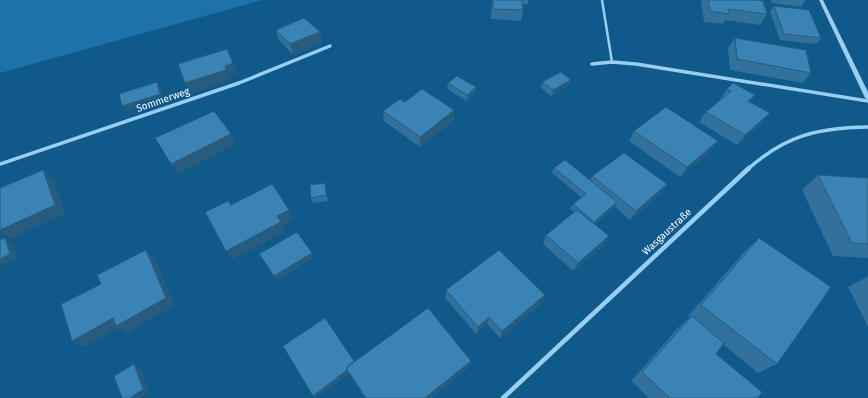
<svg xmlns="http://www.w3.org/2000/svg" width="868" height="398" font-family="'Fira Sans',sans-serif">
<rect width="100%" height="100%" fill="#10598b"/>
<!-- green -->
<polygon fill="#1f72a9" points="0,0 262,0 0,73"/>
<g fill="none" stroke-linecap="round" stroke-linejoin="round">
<!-- service -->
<polyline stroke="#97cef2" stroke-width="2.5" points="602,0 612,62"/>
<!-- minor-far1 -->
<g stroke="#97cef2" stroke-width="3.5">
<polyline points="592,64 612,62 636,64 868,101"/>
<polyline points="0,164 239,83 330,46"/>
<path d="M 748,169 C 786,135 818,128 868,127"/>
</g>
<!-- minor -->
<polyline stroke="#97cef2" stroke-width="4.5" points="503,398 749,168"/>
<!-- tertiary -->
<polygon fill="#97cef2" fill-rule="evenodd" points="819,0 823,0 868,92 868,100 865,98"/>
</g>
<!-- wall -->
<g fill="#31719c">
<polygon points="492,0 528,0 528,4 523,4 523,10 521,21 491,19"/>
<polygon points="701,0 756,0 767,14 760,25 725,20 723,24 704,22"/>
<polygon points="771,0 805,0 805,1 801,7 772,3"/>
<polygon points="774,6 821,38 816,44 780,40 770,12"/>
<polygon points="276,30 320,32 322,42 293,55 279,40"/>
<polygon points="735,38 811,73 803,83 730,70 728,48"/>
<polygon points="542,82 569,85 551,96 541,88"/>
<polygon points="448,83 476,87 475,93 467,101 447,89"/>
<polygon points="727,89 755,95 750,102 762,123 737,145 699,122 706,112 721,100 720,99"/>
<polygon points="405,102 454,110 454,120 420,147 384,121 383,111"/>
<polygon points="634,131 711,151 680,177 629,141"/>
<polygon points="554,168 590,181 592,176 667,184 661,194 630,220 615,207 595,224 604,245 573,271 543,244 546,235 574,212 570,209 573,204 581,197 552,173"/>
<polygon points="818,175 868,178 868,258 833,256 802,190"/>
<polygon points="325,183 326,188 328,201 313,203 311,198"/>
<polygon points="759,238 777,364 758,373 723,344 716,354 758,398 649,398 631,381 679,327 690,317 688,316 745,251"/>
<polygon points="868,276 868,327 848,287"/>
<polygon points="446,290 542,303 500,338 487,324 476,334 445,298"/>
<polygon points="354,361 469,367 431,398 365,398 349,373 316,398 315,398 313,396"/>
</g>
<!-- shaded-wall -->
<g fill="#285c7f">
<polygon points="320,32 322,42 293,55 290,44"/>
<polygon points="233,63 238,73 229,76 231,80 191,93 185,83 225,66"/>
<polygon points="571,80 569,85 551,96 553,90"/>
<polygon points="157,82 160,88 164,99 126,112 122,106"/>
<polygon points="476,87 475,93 467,101 467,95"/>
<polygon points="755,95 747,106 748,101"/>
<polygon points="454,110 454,120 420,147 420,137"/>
<polygon points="770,113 762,123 737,145 745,135"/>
<polygon points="231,134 236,144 178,174 171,164"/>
<polygon points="718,141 711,151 680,177 687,167"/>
<polygon points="43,170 54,179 65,214 11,239 0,232 0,230"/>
<polygon points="325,183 326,188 328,201 326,195"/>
<polygon points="667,184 661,194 630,220 636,211"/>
<polygon points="617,202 615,207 591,227 594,222"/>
<polygon points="289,210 294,219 282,225 285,231 232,260 226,251 277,216"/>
<polygon points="609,236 604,245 573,271 578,263"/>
<polygon points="5,238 12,243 17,258 0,267 0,259"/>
<polygon points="146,250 154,258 175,305 127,333 119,328 84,347 72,341"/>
<polygon points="312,253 314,257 277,281 274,276"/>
<polygon points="545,295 542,303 500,338 502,331"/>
<polygon points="489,317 487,324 476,334 478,327"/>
<polygon points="471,361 469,367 431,398 425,398"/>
<polygon points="134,364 140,367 149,392 140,398 130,398"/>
<polygon points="347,370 349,373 316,398 315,398 313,396"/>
</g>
<!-- building -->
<g fill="#3983b5" stroke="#285c7f">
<polygon points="493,0 522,0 523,10 493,9"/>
<polygon points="708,0 756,0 763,1 767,14 728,9 729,14 710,11"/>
<polygon points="774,6 809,10 821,38 784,34"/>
<polygon points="304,18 320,32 290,44 276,30"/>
<polygon points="735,38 806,50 811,73 737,59"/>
<polygon points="227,49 233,63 225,66 226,70 185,83 178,64"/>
<polygon points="561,72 571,80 553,90 542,82"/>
<polygon points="457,76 476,87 467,95 448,83"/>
<polygon points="157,82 160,94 122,106 119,94"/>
<polygon points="733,83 755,95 748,101 770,113 745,135 706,112 731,91 727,89"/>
<polygon points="422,89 454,110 420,137 383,111 400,99 405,102"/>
<polygon points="666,107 718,141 687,167 634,131"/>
<polygon points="214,111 231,134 171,164 155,138"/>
<polygon points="624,153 667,184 636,211 592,176"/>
<polygon points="565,160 617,202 594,222 573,204 586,194 554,168"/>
<polygon points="43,170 55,205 0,230 0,188"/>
<polygon points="818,175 868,178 868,244 852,243"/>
<polygon points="325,183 326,195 311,198 310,185"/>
<polygon points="272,184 289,210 277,216 281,222 226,251 205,212 228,201 231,205"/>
<polygon points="577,210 609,236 578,263 546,235"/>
<polygon points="297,232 312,253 274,276 259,254"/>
<polygon points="5,238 10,254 0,259 0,240"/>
<polygon points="759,238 831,287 777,364 701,305"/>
<polygon points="146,250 166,298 116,326 113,318 72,341 61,304 101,284 97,275"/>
<polygon points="499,250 545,295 502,331 489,317 478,327 446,290"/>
<polygon points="428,308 471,361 425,398 366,398 346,368"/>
<polygon points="692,316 724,343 716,354 762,392 758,398 668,398 669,397 642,372"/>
<polygon points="325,318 354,361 346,368 347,370 313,396 283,346"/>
<polygon points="134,364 143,389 130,398 122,398 114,376"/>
</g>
<g text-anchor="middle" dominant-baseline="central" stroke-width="3" stroke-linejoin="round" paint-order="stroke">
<!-- street labels -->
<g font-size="10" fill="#fff" stroke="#10598b">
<text transform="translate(163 100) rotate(-19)">Sommerweg</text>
<text transform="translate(667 232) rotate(-43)">Wasgaustraße</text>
</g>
</g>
</svg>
